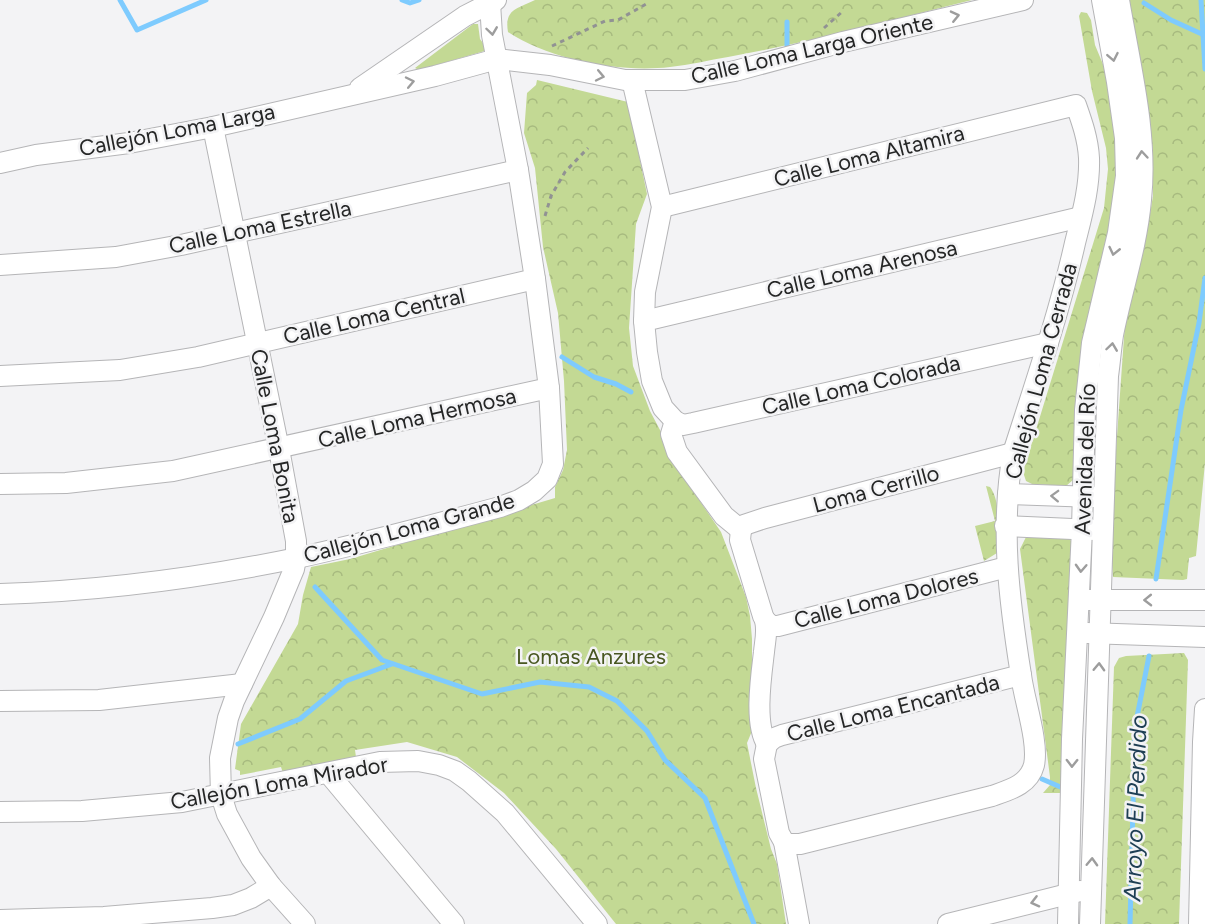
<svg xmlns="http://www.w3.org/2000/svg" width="1205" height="924" font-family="Figtree,sans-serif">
<defs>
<pattern id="forest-crowns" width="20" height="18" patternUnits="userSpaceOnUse" patternTransform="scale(1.5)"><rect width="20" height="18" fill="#c3d994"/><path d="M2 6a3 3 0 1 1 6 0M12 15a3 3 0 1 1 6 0" fill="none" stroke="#a7ba7f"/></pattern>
</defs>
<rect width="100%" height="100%" fill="#f3f3f5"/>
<!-- green -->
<polygon fill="#c3d994" points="473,24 478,24 480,39 488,50 419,70 415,68"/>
<!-- forest -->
<g fill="url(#forest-crowns)">
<path d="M 535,0 L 972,0 C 891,20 811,42 728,57 C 709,60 690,65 670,67 C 620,73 550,60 508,32 C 504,9 517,9 535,0 Z"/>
<polygon points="1129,0 1205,0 1205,463 1196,556 1189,558 1187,579 1183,580 1113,577 1110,535 1126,309 1144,249 1153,196 1153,151"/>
<polygon points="1081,12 1087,13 1091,20 1095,45 1112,86 1120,172 1097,298 1076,393 1074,429 1076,472 1073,480 1066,486 1032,484 1026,481 1023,472 1104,208 1108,169 1106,148 1092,91 1079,16"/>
<polygon points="537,80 628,102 647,194 636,224 629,328 633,366 650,411 689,485 721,532 746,597 750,616 752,639 752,731 747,743 756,788 771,849 777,864 786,924 616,924 556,849 504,793 457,757 407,742 355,750 356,757 283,773 281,767 240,775 240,771 235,769 241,724 298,624 303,595 311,567 350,559 555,498 555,487 563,470 567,450 564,381 558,313 543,247 535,168 524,133 527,93 536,85"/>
<path d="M 986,486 L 990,487 C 1002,503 997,533 997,553 L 984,561 L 975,526 L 995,521 Z"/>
<polygon points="1034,536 1067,536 1072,542 1063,793 1043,793 1050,785 1050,777 1020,549 1026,537"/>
<polygon points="1184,653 1188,660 1179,924 1105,924 1114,667 1119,658 1126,656"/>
</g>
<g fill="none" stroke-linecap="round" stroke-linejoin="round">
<!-- stream -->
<g stroke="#7ecbfe" stroke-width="5">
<polyline points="120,0 137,30 206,0"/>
<polyline points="402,0 410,3 419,0"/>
<polyline points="1201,0 1205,69"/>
<polyline points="1144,3 1171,20 1204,35"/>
<polyline points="787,46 787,22"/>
<polyline points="562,357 594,377 616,384 631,392"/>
<polyline points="1156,579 1181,410 1199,323 1205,278"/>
<polyline points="315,587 382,660 482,694 540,682 589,687 617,701 647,731 665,760 705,798 754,924"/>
<polyline points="238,744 300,719 346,681 392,664"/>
<polyline points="1042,779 1065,789"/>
<polyline points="1130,924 1135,727 1149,656"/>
</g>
<!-- minor casing -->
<g stroke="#b5b5b7" stroke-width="22">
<g id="minor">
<polyline points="632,80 662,207 645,292 644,321 647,352 652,381 663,408 675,421 683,425 693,423 1048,343"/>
<polyline points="360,88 465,16 496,0"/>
<polyline points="213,127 279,449 296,541 296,558 294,569 274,617 234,701 228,718 220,758 221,795 227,814 251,858 271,886 305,924"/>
<polyline points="0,163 36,155 129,143 213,127 435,76 497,59 550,65 625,80 685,80 735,71 843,42 1023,0"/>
<path d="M 662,207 L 1076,105 C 1082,122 1088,139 1089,158 C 1090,187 1082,215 1075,243 C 1059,314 1035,384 1013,453 C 1000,528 1009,600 1021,675 C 1024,700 1039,742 1034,765 C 1029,785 1009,790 992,796 L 800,844 L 789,844 L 784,842"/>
<polyline points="0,265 116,257 181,245 518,170"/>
<polyline points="644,321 1081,217"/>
<polyline points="0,376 120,370 198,357 535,279"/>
<polyline points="675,421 671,434 677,452 724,516 741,530"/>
<polyline points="0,484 66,483 173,471 549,388"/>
<polyline points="1008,494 1094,497"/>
<polyline points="1005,526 1095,530"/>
<polyline points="741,530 744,525 765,518 1013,453"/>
<path d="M 741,530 L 740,540 L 763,616 C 769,626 765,640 764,652 C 761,677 754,724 767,744"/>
<path d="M 0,594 C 99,591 200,578 297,558 C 365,543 433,525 500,507 L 519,500 L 534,491 L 547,479 L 553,464 L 549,388 L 535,279 L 518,170 L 492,35 L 490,3"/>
<polyline points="1088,600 1205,600"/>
<polyline points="767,622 772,626 778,626 1007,567"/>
<polyline points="1087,633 1205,637"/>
<polyline points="0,701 99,700 242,684"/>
<polyline points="767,744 774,738 782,735 1021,675"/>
<polyline points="767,744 764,759 779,833 784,842 799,924"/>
<polyline points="329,774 454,924"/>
<polyline points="0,812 82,811 182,802 380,762 418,761 439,765 455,771 469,781 505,813 597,924"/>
<polyline points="0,920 104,917 212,908 233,905 251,898 271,886"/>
<polyline points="948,924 1080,891"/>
<polyline points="1068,924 1072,739 1082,529 1085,410 1092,343 1118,233 1126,176 1125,138 1117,82 1102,0"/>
<path d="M 1090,924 L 1108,376 C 1110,362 1111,348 1113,335 C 1122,290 1137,246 1141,200 C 1148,134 1130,65 1119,0"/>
<polyline points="1199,924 1203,742 1205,709"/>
</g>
</g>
<!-- path -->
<g stroke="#919293" stroke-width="3" stroke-dasharray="4.5 4.5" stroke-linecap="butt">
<polyline points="824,28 843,11"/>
<polyline points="552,46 605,21 618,20 648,3"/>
<polyline points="545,216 551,196 565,172 588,148"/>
</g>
<!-- minor -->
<use href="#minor" stroke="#fff" stroke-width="20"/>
</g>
<!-- one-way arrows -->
<defs><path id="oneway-chevron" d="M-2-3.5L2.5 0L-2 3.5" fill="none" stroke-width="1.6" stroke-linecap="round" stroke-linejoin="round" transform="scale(1.5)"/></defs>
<g stroke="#9d9d9d">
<use href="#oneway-chevron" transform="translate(955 16) rotate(-13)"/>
<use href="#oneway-chevron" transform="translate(492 31) rotate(82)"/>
<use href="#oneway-chevron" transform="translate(1113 57) rotate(79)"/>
<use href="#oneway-chevron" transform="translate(600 76) rotate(12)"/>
<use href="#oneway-chevron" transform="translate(410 82) rotate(-12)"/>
<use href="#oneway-chevron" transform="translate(1142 155) rotate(-95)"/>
<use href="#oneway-chevron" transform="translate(1114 251) rotate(103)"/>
<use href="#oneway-chevron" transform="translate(1112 347) rotate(-82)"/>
<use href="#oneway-chevron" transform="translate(1055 496) rotate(-178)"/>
<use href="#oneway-chevron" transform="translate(1081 568) rotate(93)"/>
<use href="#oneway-chevron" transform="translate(1148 600) rotate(179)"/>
<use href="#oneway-chevron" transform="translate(1099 667) rotate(-88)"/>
<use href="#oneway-chevron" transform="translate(1072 763) rotate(91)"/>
<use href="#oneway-chevron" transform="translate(1092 862) rotate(-88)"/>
<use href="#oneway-chevron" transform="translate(1035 902) rotate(166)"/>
</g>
<g text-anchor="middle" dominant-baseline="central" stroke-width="5" stroke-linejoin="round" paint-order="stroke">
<!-- street labels -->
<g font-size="22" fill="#252626" stroke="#f3f3f5">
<text transform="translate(812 49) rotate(-13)">Calle Loma Larga Oriente</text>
<text transform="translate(177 130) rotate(-11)">Callejón Loma Larga</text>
<text transform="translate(869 156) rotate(-14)">Calle Loma Altamira</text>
<text transform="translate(260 227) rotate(-12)">Calle Loma Estrella</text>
<text transform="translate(862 269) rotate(-13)">Calle Loma Arenosa</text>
<text transform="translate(374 316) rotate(-13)">Calle Loma Central</text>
<text transform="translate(1041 371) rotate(-75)">Callejón Loma Cerrada</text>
<text transform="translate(861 385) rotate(-13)">Calle Loma Colorada</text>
<text transform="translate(417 418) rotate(-13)">Calle Loma Hermosa</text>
<text transform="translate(275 436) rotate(79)">Calle Loma Bonita</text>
<text transform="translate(1085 459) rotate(-88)">Avenida del Río</text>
<text transform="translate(876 489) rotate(-15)">Loma Cerrillo</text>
<text transform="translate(409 528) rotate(-15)">Callejón Loma Grande</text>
<text transform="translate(886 598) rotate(-14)">Calle Loma Dolores</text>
<text transform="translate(893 708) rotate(-14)">Calle Loma Encantada</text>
<text transform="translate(279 783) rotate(-10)">Callejón Loma Mirador</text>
</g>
<!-- park labels -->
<g font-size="22" fill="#485721" stroke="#f3f3f5">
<text x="591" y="656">Lomas Anzures</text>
</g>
<!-- water labels -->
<g font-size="24" font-style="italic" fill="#1e3f54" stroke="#f3f3f5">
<text transform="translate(1135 808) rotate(-88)">Arroyo El Perdido</text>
</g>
</g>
</svg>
